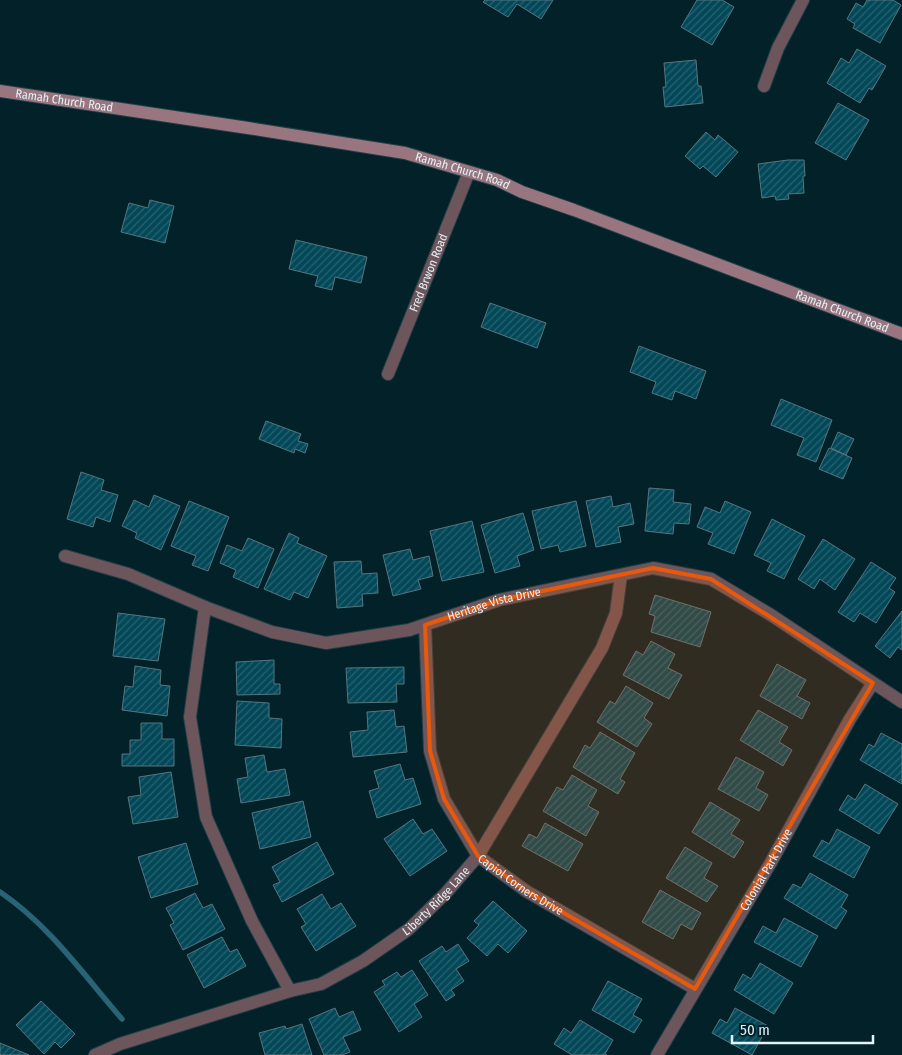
<svg xmlns="http://www.w3.org/2000/svg" width="902" height="1055" font-family="'Fira Sans Condensed',sans-serif">
<defs>
<pattern id="building-hatch" width="6" height="6" patternUnits="userSpaceOnUse" patternTransform="scale(1.25)"><rect width="6" height="6" fill="#034858"/><path d="M-1 1l2-2M0 6l6-6M5 7l2-2" fill="none" stroke="#276371"/></pattern>
</defs>
<rect width="100%" height="100%" fill="#032129"/>
<g fill="none" stroke-linecap="round" stroke-linejoin="round">
<!-- stream -->
<path stroke="#296475" stroke-width="5.5" d="M 0,892 C 49,925 83,974 122,1019"/>
</g>
<!-- building -->
<g fill="url(#building-hatch)" stroke="#56757f">
<polygon points="485,0 553,0 541,19 517,4 508,17 483,2"/>
<polygon points="697,0 722,0 734,7 712,45 681,27"/>
<polygon points="867,0 893,0 901,5 880,43 853,28 855,24 847,19 856,3 863,7"/>
<polygon points="857,49 886,66 872,90 869,88 860,103 827,83 841,58 849,63"/>
<polygon points="696,60 698,86 701,86 703,103 665,107 663,87 666,87 664,63"/>
<polygon points="838,103 869,120 846,160 815,143"/>
<polygon points="706,132 715,140 718,135 738,152 716,177 703,166 700,169 685,156"/>
<polygon points="788,160 804,160 805,176 803,176 804,193 788,194 789,199 776,200 775,196 762,198 758,164"/>
<polygon points="150,200 174,206 165,243 121,232 129,203 148,208"/>
<polygon points="296,240 367,257 361,283 335,277 332,290 315,286 318,276 289,269"/>
<polygon points="490,303 546,323 537,348 481,327"/>
<polygon points="639,346 706,371 696,399 675,391 672,400 652,393 656,382 630,372"/>
<polygon points="781,399 832,420 816,462 797,455 804,438 771,425"/>
<polygon points="266,421 301,434 298,441 308,444 305,453 295,449 294,453 259,439"/>
<polygon points="838,432 854,439 846,455 831,448"/>
<polygon points="829,448 852,458 843,479 819,469"/>
<polygon points="81,472 104,480 101,490 118,495 110,522 96,517 93,527 67,519"/>
<polygon points="649,488 674,490 673,502 691,504 689,524 674,523 673,534 645,531"/>
<polygon points="154,495 180,506 161,550 135,538 137,533 122,526 134,500 149,507"/>
<polygon points="611,496 613,507 630,503 634,524 618,527 621,542 596,547 586,501"/>
<polygon points="189,501 229,517 208,571 192,565 196,556 171,546"/>
<polygon points="576,501 586,546 560,552 558,545 541,549 532,511"/>
<polygon points="725,501 751,512 734,554 708,544 713,533 697,527 705,507 720,513"/>
<polygon points="523,513 534,550 517,556 520,566 495,573 481,525"/>
<polygon points="772,519 805,536 784,579 767,571 771,563 754,555"/>
<polygon points="472,521 484,572 442,581 430,531"/>
<polygon points="289,533 299,538 297,543 327,556 308,598 294,592 290,600 264,589"/>
<polygon points="248,538 274,549 258,588 233,577 236,570 220,563 227,545 242,551"/>
<polygon points="823,539 855,559 835,590 820,579 814,589 798,579"/>
<polygon points="410,549 413,560 429,556 433,576 418,580 421,589 393,596 383,555"/>
<polygon points="361,561 362,574 377,573 378,593 362,594 363,606 337,608 334,562"/>
<polygon points="871,562 896,578 889,588 895,592 876,623 860,613 854,622 838,612"/>
<polygon points="655,595 711,612 700,647 651,632 655,616 649,614"/>
<polygon points="902,611 902,650 898,647 890,658 875,646"/>
<polygon points="118,613 165,619 158,661 113,656"/>
<polygon points="651,641 675,654 668,668 682,675 669,699 623,675 636,651 643,655"/>
<polygon points="274,660 274,684 280,684 280,694 237,695 236,662"/>
<polygon points="777,664 806,680 797,696 810,703 802,719 760,696"/>
<polygon points="135,666 161,670 160,685 170,686 167,716 122,710 125,686 133,687"/>
<polygon points="404,667 404,684 396,684 397,702 348,703 346,668"/>
<polygon points="626,686 653,703 644,718 652,724 637,747 597,722 610,701 615,704"/>
<polygon points="237,701 269,703 269,718 282,719 281,748 235,745"/>
<polygon points="394,710 396,727 404,726 407,752 353,757 350,732 368,730 367,712"/>
<polygon points="758,710 788,727 779,742 792,750 783,766 740,740"/>
<polygon points="141,723 162,723 162,739 174,739 174,766 122,766 122,754 130,754 130,740 141,740"/>
<polygon points="600,732 635,753 620,779 625,782 618,794 573,767 585,745 590,748"/>
<polygon points="881,733 902,744 902,784 860,760 869,744 874,747"/>
<polygon points="264,755 267,772 285,769 290,795 241,803 237,779 248,777 245,758"/>
<polygon points="736,757 764,772 756,788 768,795 759,811 718,789"/>
<polygon points="400,764 405,780 413,778 421,804 377,818 369,791 379,788 374,771"/>
<polygon points="171,772 178,817 133,824 128,797 141,795 139,777"/>
<polygon points="572,775 597,790 588,806 599,812 586,836 543,811 557,787 563,790"/>
<polygon points="865,784 898,804 879,834 839,810 848,795 855,800"/>
<polygon points="303,801 311,837 260,849 252,813"/>
<polygon points="710,802 740,820 731,834 744,842 734,858 692,832"/>
<polygon points="413,819 423,834 432,829 447,851 410,876 384,839"/>
<polygon points="545,823 583,844 568,871 522,846 529,834 537,838"/>
<polygon points="837,829 870,847 854,878 813,856 822,840 829,844"/>
<polygon points="317,842 334,874 282,902 273,885 280,882 272,867"/>
<polygon points="186,843 198,884 151,898 138,857"/>
<polygon points="685,847 712,863 704,878 718,886 707,902 666,878"/>
<polygon points="810,873 848,895 841,907 847,911 836,929 784,898 793,884 801,888"/>
<polygon points="660,890 701,913 692,930 681,924 673,939 642,922"/>
<polygon points="195,893 203,908 212,904 225,929 183,950 170,925 174,923 166,908"/>
<polygon points="322,894 331,909 341,903 356,926 316,951 301,927 306,924 297,909"/>
<polygon points="493,901 527,931 508,953 498,944 487,956 467,938 479,925 474,921"/>
<polygon points="784,918 818,936 801,967 754,942 763,926 776,933"/>
<polygon points="222,937 230,952 237,949 246,966 204,988 187,955"/>
<polygon points="458,944 469,961 456,969 464,981 451,990 455,995 446,1001 419,961 442,946 446,952"/>
<polygon points="760,963 793,983 774,1014 734,990 743,974 751,979"/>
<polygon points="412,970 428,995 414,1004 422,1017 399,1032 374,992 385,985 382,981 397,972 401,977"/>
<polygon points="608,981 642,999 633,1015 642,1020 634,1033 592,1010"/>
<polygon points="41,1001 75,1034 61,1048 55,1042 44,1054 16,1025"/>
<polygon points="335,1008 339,1017 353,1011 361,1030 343,1037 350,1052 342,1055 324,1055 309,1019"/>
<polygon points="735,1008 768,1026 752,1055 712,1033 720,1019 727,1023"/>
<polygon points="580,1020 613,1040 605,1054 607,1055 572,1055 554,1044 564,1028 571,1033"/>
<polygon points="302,1024 312,1055 265,1055 259,1033 285,1026 286,1029"/>
<polygon points="0,1043 29,1055 0,1055"/>
</g>
<g fill="none" stroke-linecap="round" stroke-linejoin="round">
<!-- minor casing -->
<g stroke="#223e46" stroke-width="14">
<g id="minor">
<polyline points="764,86 778,48 803,0"/>
<path id="s1" d="M 388,374 L 469,172"/>
<path id="s2" d="M 65,556 L 128,574 L 205,607 L 272,632 L 326,643 L 409,630 L 499,600 L 653,568 L 711,579 L 771,615 L 902,702"/>
<polyline points="205,607 190,717 206,817 252,921 290,991"/>
<path id="s3" d="M 425,625 L 430,751 L 444,799 L 478,856 L 526,891 L 695,989"/>
<path id="s4" d="M 95,1055 L 120,1044 L 290,991 L 321,984 L 363,961 L 409,929 L 445,894 L 478,856 L 602,648 L 616,613 L 621,575"/>
<path id="s5" d="M 657,1055 L 770,864 L 850,719 L 873,683"/>
</g>
</g>
<!-- secondary casing -->
<g stroke="#223e46" stroke-width="14">
<g id="secondary">
<path id="s6" d="M 0,91 L 248,128 L 405,153 L 497,180 L 522,192 L 574,210 L 902,334"/>
</g>
</g>
<!-- minor -->
<use href="#minor" stroke="#6c565b" stroke-width="12"/>
<!-- secondary -->
<use href="#secondary" stroke="#99767f" stroke-width="12"/>
</g>
<!-- marked area -->
<path fill="#e8590c" fill-opacity="0.2" stroke="#e8590c" stroke-width="4" stroke-linejoin="round" d="M 653,568 L 711,579 L 873,683 L 695,989 L 526,891 L 478,856 L 444,799 L 430,751 L 425,625 L 499,600 Z"/>
<g text-anchor="middle" dominant-baseline="central" stroke-width="4" stroke-linejoin="round" paint-order="stroke">
<!-- street labels -->
<g font-size="12" fill="#e2f2f8" stroke="#032129">
<text stroke="none"><textPath href="#s6" startOffset="65">Ramah Church Road</textPath></text>
<text stroke="none"><textPath href="#s6" startOffset="470">Ramah Church Road</textPath></text>
<text stroke="none"><textPath href="#s1" startOffset="109">Fred Brwon Road</textPath></text>
<text stroke="none"><textPath href="#s6" startOffset="875">Ramah Church Road</textPath></text>
<text stroke="none"><textPath href="#s2" startOffset="449">Heritage Vista Drive</textPath></text>
<text stroke="none"><textPath href="#s5" startOffset="215">Colonial Park Drive</textPath></text>
<text stroke="none"><textPath href="#s3" startOffset="294">Capiol Corners Drive</textPath></text>
<text stroke="none"><textPath href="#s4" startOffset="380">Liberty Ridge Lane</textPath></text>
</g>
</g>
<!-- scale -->
<path d="M732 1035v8h141v-8" fill="none" stroke="#e2f2f8" stroke-width="2.5"/>
<text x="740" y="1035" font-size="15" fill="#e2f2f8" stroke="#032129" stroke-width="4" paint-order="stroke">50 m</text>
</svg>
